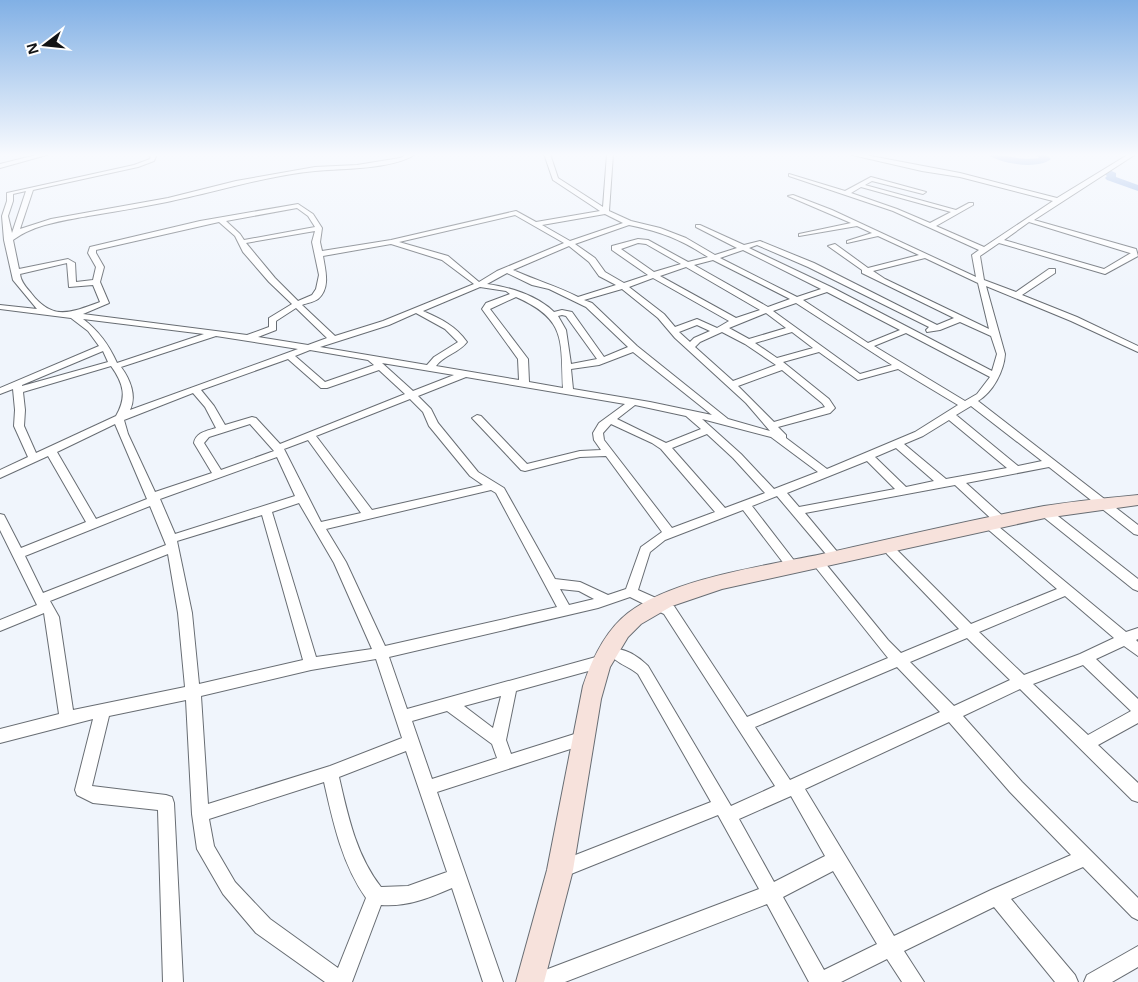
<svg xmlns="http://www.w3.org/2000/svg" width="1138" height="982" font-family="'Open Sans',sans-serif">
<rect width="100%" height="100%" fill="#f0f5fc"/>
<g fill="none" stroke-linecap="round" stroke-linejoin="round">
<!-- river -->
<g fill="#87aae1" fill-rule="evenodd">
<path d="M 987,154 C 1006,154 1019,161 1039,158 L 1035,154 L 1045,154 L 1051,159 C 1038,170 1000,164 987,154 Z"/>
<polygon points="1107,169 1116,173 1116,177 1138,185 1138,191 1107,180 1105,178 1107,176 1102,172"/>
</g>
<!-- street casing -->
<g stroke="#686d73" stroke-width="2">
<g id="street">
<polygon points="40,154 50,154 0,168 0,164"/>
<path d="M 151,154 L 157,154 L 154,161 L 138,167 L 33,190 L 20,229 L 51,219 L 168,198 L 236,181 L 315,167 L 357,165 L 400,158 L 408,154 L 416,154 C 391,170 344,168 315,171 C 265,176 216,192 167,202 C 141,207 114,212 88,216 C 62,221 35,224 13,240 L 19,269 L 68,259 L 75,263 L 76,282 L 93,280 L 96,267 L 88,253 L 90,247 L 200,221 L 298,204 L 313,214 L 322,228 L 320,242 L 322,251 L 391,240 L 516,211 L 536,222 L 600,211 L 553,180 L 544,154 L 550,154 L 558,178 L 603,207 L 607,154 L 613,154 L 609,211 L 631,221 L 660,228 L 686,238 L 715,255 L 737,248 L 696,227 L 696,225 L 700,225 L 744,245 L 760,241 L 814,263 L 937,325 L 954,318 L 862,273 L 862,270 L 828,246 L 835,244 L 868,268 L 919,255 L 878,236 L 847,243 L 847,241 L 872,233 L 857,226 L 799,236 L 799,234 L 851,223 L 788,196 L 793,195 L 832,210 L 976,277 L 972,255 L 979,250 L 893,211 L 789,176 L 789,174 L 845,191 L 871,177 L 926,192 L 923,194 L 872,181 L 865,185 L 956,210 L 969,203 L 973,203 L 973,205 L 936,226 L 984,247 L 1053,201 L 960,177 L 922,171 L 848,154 L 860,154 L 960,173 L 1057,198 L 1129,154 L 1136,154 L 1034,220 L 1136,249 L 1138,256 L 1105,274 L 999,243 L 980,256 L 984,280 L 1016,292 L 1049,269 L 1055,269 L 1055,273 L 1022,295 L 1077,317 L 1138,346 L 1138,352 L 1071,321 L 986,286 L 1005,354 C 1004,371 993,392 978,401 L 1138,525 L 1138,535 L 1134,534 L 1049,467 L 966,483 L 1006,519 L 1008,522 L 1006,525 L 998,525 L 955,485 L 805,513 L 839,554 L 841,557 L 839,560 L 831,560 L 777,496 L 752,506 L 796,563 L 798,566 L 796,569 L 788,569 L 743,510 L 665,540 L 650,552 L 638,590 L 674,606 L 747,717 L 888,658 L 817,569 L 815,566 L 817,563 L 825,563 L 888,640 L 901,653 L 959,629 L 887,554 L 885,551 L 887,548 L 895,548 L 971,624 L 1057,589 L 983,525 L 989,521 L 993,522 L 1126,632 L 1138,628 L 1138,639 L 1136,640 L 1138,642 L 1138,656 L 1124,646 L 1096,659 L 1138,699 L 1138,723 L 1098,745 L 1138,783 L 1138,802 L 1132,800 L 1020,689 L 963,716 L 1022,782 L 1138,898 L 1138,920 L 1132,917 L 1083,867 L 1011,899 L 1075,975 L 1078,982 L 1055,982 L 994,907 L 904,951 L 924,982 L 902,982 L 887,959 L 841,982 L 809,982 L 767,904 L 565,982 L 530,982 L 533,975 L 540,972 L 759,889 L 718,815 L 561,878 L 555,875 L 552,869 L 555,863 L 711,802 L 638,674 C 630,667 614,662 610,654 L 612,650 C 624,646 640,658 648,666 L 731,806 L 775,786 L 664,614 L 630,597 L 598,608 L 389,657 L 407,709 L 603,655 L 608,657 L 610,661 L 608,665 L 603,667 L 516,691 L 506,740 L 511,754 L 584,731 L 589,733 L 592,738 L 589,743 L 437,792 L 503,982 L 483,982 L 452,888 C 429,898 407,907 381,905 L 352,982 L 325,982 L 256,933 L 223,894 L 197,849 L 192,814 L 186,700 L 109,716 L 92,786 L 166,795 L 172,797 L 174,803 L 183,982 L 163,982 L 158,810 L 93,803 L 77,795 L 75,790 L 93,719 L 0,743 L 0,729 L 59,714 L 44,613 L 0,631 L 0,620 L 37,605 L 0,530 L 0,514 L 4,515 L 21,548 L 86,522 L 48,456 L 0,478 L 0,470 L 28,457 L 14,426 L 15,410 L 13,389 L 0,394 L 0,388 L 99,346 L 88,331 L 71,318 L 0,309 L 0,305 L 37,309 L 13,280 L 4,240 L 2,216 L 7,201 L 7,193 L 134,165 L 150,159 ZM 861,187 L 951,212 L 930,223 L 897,209 L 851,193 ZM 26,191 L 12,233 L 8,216 L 13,201 L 13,194 ZM 297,208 L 308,216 L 315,227 L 244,240 L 240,234 L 226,221 ZM 605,214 L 623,223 L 570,241 L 542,225 ZM 515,215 L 564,243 L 497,271 L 479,282 L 448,256 L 399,242 ZM 219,222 L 235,236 L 243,252 L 269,282 L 292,304 L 269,318 L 269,327 L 247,335 L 83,314 L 109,303 L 100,282 L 104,267 L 96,253 L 96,250 ZM 1029,222 L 1130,253 L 1131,253 L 1104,269 L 1004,240 ZM 629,225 C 662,232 680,239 708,257 L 688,262 L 648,240 L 638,239 L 612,246 L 612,250 L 648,275 L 624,283 L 605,272 L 595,258 L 575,244 ZM 315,231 L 312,242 L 319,275 L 316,289 L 312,295 L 298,301 L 275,278 L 246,243 ZM 638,243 L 646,244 L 681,264 L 654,272 L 621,249 ZM 391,244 L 442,260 L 474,284 L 383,321 L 335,336 L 302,305 C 307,303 314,302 318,299 C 331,288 325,269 323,256 ZM 757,245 L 808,267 L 929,327 L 926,330 L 927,332 L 940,330 L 960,322 L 991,336 L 997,354 L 992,371 L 831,287 L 749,248 ZM 569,246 L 589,262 L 599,276 L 616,285 L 578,297 C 557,286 535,280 513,270 ZM 743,250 L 821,289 L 797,297 L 720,258 ZM 925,258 L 978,283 L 989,329 L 885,279 L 873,271 ZM 713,260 L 790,299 L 768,307 L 694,265 ZM 67,263 L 69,287 L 93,285 L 100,302 C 72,312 53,322 31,293 C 26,287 21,282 20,274 ZM 686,267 L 760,310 L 736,318 L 660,276 ZM 507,273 L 532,285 L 549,289 L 586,307 L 628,347 L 604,357 L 572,312 L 562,310 L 554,312 C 537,295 509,287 487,284 ZM 653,278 L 729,321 L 717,328 L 697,319 L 675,327 L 664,314 L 629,287 ZM 480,287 L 506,291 L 510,294 L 486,303 L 482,309 L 518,359 L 519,380 L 436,366 C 444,355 459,353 467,342 C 456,326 441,319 423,311 ZM 622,289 L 658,318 L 675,338 L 746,403 L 770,431 L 728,419 L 637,346 L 592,303 L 584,300 ZM 827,292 L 900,330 L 868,343 L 803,300 ZM 516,297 C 566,319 561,339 563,388 L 529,382 L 528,359 L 490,309 ZM 796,303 L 892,365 L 860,374 L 773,311 ZM 296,308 L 327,338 L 308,345 L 258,337 L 276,330 L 276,321 ZM 416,313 L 445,329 L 458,342 L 434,357 L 427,365 L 320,347 L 389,325 ZM 766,313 L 786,328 L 749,339 L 729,328 ZM 562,315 L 566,316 L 597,359 L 571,364 L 566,330 L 558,316 ZM 83,319 L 204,334 L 117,363 C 109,345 99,331 83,319 ZM 697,325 L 710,331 L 694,338 L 690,342 L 679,332 ZM 722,332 L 745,344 L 776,365 L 733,381 L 695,347 L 700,342 ZM 792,332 L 813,348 L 777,358 L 755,343 ZM 906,333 L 990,377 L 977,394 L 965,401 L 874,346 ZM 216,336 L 298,349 L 130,410 C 137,396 130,379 121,367 ZM 310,350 L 368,360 L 374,365 L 325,382 L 295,356 ZM 103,351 L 108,362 L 22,386 L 22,385 ZM 633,352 L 712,415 L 650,402 L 573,389 L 571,369 L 599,365 ZM 819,352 L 858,380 L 898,369 L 958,405 L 915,432 L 827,469 L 786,438 L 786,435 L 778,427 L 830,413 L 835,408 L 829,399 L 783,362 ZM 288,359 L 321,388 L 327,388 L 379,370 L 405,394 L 280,444 L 256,418 L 252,417 L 225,425 L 214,406 L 201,390 ZM 382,363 L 454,375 L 413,391 ZM 111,366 C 124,384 127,397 116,416 L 36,453 L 24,426 L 25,410 L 23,392 ZM 782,370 L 822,403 L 825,407 L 774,422 L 738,386 ZM 466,377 L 625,404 L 599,423 L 593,433 L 594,440 L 601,450 L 580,451 L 527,464 L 481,416 L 477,415 L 472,418 L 521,470 L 525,471 L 580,457 L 606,456 L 662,532 L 641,547 L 626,589 L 608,595 L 580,582 L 555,579 L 504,488 L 478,472 L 438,423 L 431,409 L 418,396 ZM 193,393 L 205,407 L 216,428 C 207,431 196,432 194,443 L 212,473 L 155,492 L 128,434 L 124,420 ZM 410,399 L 423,412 L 429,426 L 470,476 L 483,485 L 372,510 L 316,436 ZM 635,405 L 686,416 L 701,429 L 666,443 L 617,419 ZM 971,406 L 1042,461 L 1018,466 L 956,415 ZM 702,419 L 771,437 L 818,472 L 774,489 L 741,454 ZM 949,420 L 1007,468 L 946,479 L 904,444 L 923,436 ZM 115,424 L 147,499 L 96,519 L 57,452 ZM 250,424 L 274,451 L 221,470 L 204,443 L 209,437 ZM 611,424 L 652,443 L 661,449 L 715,512 L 672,528 L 604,440 L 603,433 ZM 707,434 L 733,458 L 765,493 L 725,508 L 672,448 ZM 308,440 L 361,513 L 321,522 L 284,449 ZM 896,448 L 934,481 L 906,487 L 875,457 ZM 277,457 L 295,496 L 175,534 L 160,499 ZM 867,461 L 895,489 L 799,507 L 787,493 ZM 491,490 L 496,493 L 557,607 L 385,646 L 346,562 L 326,529 ZM 299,503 L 334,563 L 372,649 L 316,657 L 272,512 ZM 150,506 L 166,545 L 43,593 L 25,556 ZM 262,515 L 303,660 L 199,684 L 192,613 L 177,541 ZM 168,554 L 178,613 L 185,687 L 73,710 L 59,617 L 50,601 ZM 560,589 L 579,591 L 594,599 L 569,605 ZM 1065,596 L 1114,638 L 1080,654 L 1024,675 L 979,632 ZM 967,638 L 1010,680 L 954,706 L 910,662 ZM 376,659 L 402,738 L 330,766 L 208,804 L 201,696 L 311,670 ZM 1083,665 L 1131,711 L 1088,735 L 1033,684 ZM 897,667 L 940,712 L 790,780 L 755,727 ZM 501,696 L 493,728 L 464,706 ZM 447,711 L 492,744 L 497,758 L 432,779 L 412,721 ZM 949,722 L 1010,792 L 1071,855 L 991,890 L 894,936 L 805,789 ZM 406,751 L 447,872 L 408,886 L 381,887 C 356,855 348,816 339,777 ZM 324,782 C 333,822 342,864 366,898 L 338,968 L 270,919 L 235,882 L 214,846 L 209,819 ZM 791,796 L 825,856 L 774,882 L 739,819 ZM 833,871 L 877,944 L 824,970 L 783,897 Z"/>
<polygon points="1045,508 1049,509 1138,579 1138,591 1133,589 1041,515 1039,512 1041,509"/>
<polygon points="1138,946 1138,967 1112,982 1084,982 1087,975"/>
</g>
</g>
<!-- secondary casing -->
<g stroke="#686d73" stroke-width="2">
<path id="secondary" d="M 1138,495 L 1138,505 L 1045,518 L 722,589 L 672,606 L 641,624 L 628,637 L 610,667 L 601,699 L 573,870 L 544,982 L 516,982 L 547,870 L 583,686 C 592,659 605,631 628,613 C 674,578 765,566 822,554 C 896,538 970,520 1044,506 C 1075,501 1107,498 1138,495 Z"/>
</g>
<!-- street -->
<use href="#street" fill="#fff" fill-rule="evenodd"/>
<!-- secondary -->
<use href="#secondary" fill="#f7e2dc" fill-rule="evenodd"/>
</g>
<!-- sky -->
<linearGradient id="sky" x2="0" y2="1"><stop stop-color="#81b0e5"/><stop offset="0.53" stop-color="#f8fafe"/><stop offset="1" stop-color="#f8fafe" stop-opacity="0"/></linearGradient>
<rect width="1138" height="292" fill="url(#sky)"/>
<!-- north arrow -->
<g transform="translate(45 45) rotate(254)" stroke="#ffffff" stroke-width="4" paint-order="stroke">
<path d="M0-4L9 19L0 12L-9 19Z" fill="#121416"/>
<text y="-8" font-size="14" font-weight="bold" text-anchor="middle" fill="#121416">N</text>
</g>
</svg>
